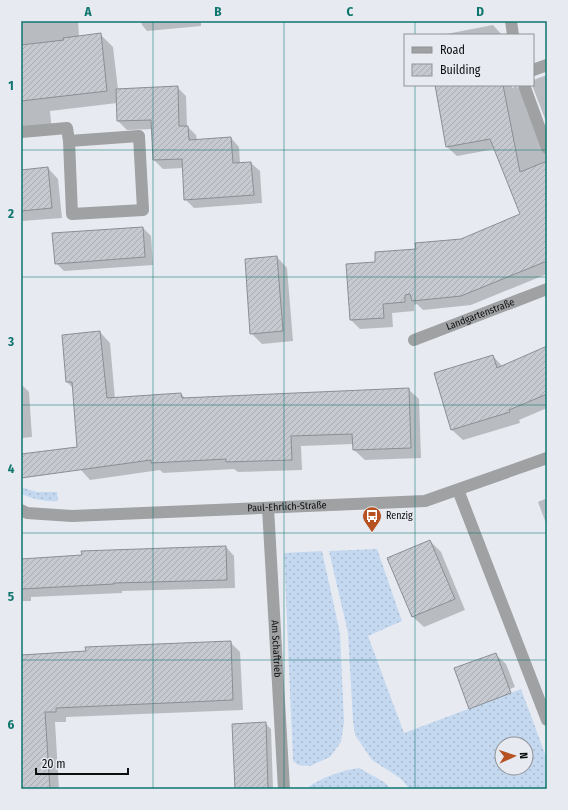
<svg xmlns="http://www.w3.org/2000/svg" width="568" height="810" font-family="'Fira Sans Condensed',sans-serif">
<defs>
<pattern id="grass-dots" width="8" height="8" patternUnits="userSpaceOnUse"><rect width="8" height="8" fill="#c4d8f0"/><path d="M2 2h.1M6 6h.1" fill="none" stroke="#a7b8cd" stroke-width="1.8" stroke-linecap="round"/></pattern>
<pattern id="building-hatch" width="6" height="6" patternUnits="userSpaceOnUse"><rect width="6" height="6" fill="#c6cad0"/><path d="M-1 1l2-2M0 6l6-6M5 7l2-2" fill="none" stroke="#a9acb2"/></pattern>
</defs>
<rect width="100%" height="100%" fill="#e7ebf1"/>
<!-- grass -->
<g fill="url(#grass-dots)" fill-rule="evenodd">
<path d="M 21,487 L 37,492 L 57,492 L 58,501 C 45,502 34,499 21,494 Z"/>
<path d="M 377,549 L 402,621 L 368,636 L 404,733 L 521,689 L 547,759 L 547,789 L 410,789 L 400,778 L 372,760 L 355,735 L 353,721 L 348,633 L 329,551 ZM 502,744 L 526,744 L 526,768 L 502,768 Z"/>
<polygon points="322,551 340,633 344,722 341,742 330,757 310,766 298,765 293,761 284,553"/>
<path d="M 359,768 L 384,782 L 391,789 L 306,789 C 322,777 340,771 359,768 Z"/>
</g>
<!-- shadow -->
<g fill="#0003">
<polygon points="21,21 78,21 79,37 100,34 113,47 118,89 177,87 186,96 187,126 196,135 197,140 231,138 239,147 240,163 251,163 260,171 262,203 194,208 185,199 183,168 163,169 154,160 153,129 127,130 118,121 117,103 50,111 52,132 21,135"/>
<polygon points="141,21 201,21 201,26 147,31 142,25"/>
<polygon points="493,25 502,35 441,35"/>
<polygon points="547,75 547,124 532,85 533,80"/>
<polygon points="435,85 512,85 512,88 516,86 526,95 547,155 547,274 471,305 423,310 417,304 414,305 414,311 392,313 393,327 360,329 350,319 376,263 461,240 522,215 495,149 457,156 447,147"/>
<polygon points="48,168 58,179 62,218 22,221 21,171"/>
<polygon points="143,228 151,236 153,265 64,271 56,263"/>
<polygon points="277,257 287,268 293,341 262,344 251,333"/>
<polygon points="100,332 110,343 115,399 181,394 185,398 408,389 419,399 421,458 365,460 354,450 354,444 301,446 302,470 238,472 234,469 163,473 160,470 90,480 80,469 73,388 67,382 63,336"/>
<polygon points="547,347 547,408 519,420 520,423 463,440 452,430 435,374 493,356 503,367"/>
<polygon points="21,384 29,392 32,437 21,438"/>
<polygon points="547,498 547,526 538,502"/>
<polygon points="430,541 441,552 465,610 424,627 413,617 389,559"/>
<polygon points="226,547 234,556 235,588 122,591 122,593 31,597 31,601 21,601 21,558 23,560"/>
<polygon points="230,642 240,652 243,710 66,717 66,722 55,722 59,789 21,789 21,655"/>
<polygon points="495,654 506,664 515,687 474,703"/>
<polygon points="265,723 271,729 273,789 235,789"/>
</g>
<!-- building -->
<g fill="url(#building-hatch)" stroke="#8a8f94">
<polygon points="101,33 107,91 21,101 21,45 64,40 63,38"/>
<polygon points="435,85 503,85 520,172 547,161 547,261 461,296 412,301 410,294 405,295 405,302 383,304 384,318 350,320 346,264 375,262 375,252 416,249 415,243 461,239 520,214 490,139 446,147"/>
<polygon points="178,86 179,126 188,126 189,140 231,137 233,163 251,162 254,195 184,200 182,159 153,160 151,120 117,121 116,89"/>
<polygon points="48,167 52,208 21,211 21,170"/>
<polygon points="143,227 145,257 55,264 52,233"/>
<polygon points="277,256 283,331 250,334 245,259"/>
<polygon points="100,331 107,398 181,393 182,398 409,388 411,448 353,450 352,434 291,436 292,460 226,462 226,459 151,463 151,460 21,478 21,454 77,447 72,382 66,382 62,335"/>
<polygon points="547,346 547,394 509,410 510,412 451,430 434,373 493,355 497,368"/>
<polygon points="430,540 455,599 412,617 387,558"/>
<polygon points="226,546 227,580 114,583 114,584 21,589 21,559 82,555 81,551"/>
<polygon points="231,641 233,700 56,708 56,712 45,712 50,789 21,789 21,655 86,651 85,647"/>
<polygon points="496,653 511,693 469,709 454,668"/>
<polygon points="266,722 268,789 235,789 232,724"/>
</g>
<g fill="none" stroke-linecap="round" stroke-linejoin="round">
<!-- street -->
<g stroke="#9fa1a3" stroke-width="12">
<polyline points="511,21 513,35"/>
<polyline points="533,70 547,65"/>
<polyline points="524,85 547,148"/>
<polyline points="21,132 67,128 69,141 139,136 143,210 72,214 69,141"/>
<path id="s1" d="M 414,340 L 547,289"/>
<polyline points="458,490 547,720"/>
<path id="s2" d="M 268,508 L 284,789"/>
<path id="s3" d="M 21,510 L 27,513 L 72,516 L 425,501 L 547,458"/>
</g>
</g>
<!-- grid -->
<path fill="none" stroke="#0f766e" stroke-width="1" stroke-opacity="0.55" d="M 153,21 L 153,789M 284,21 L 284,789M 415,21 L 415,35M 415,85 L 415,789M 21,150 L 547,150M 21,277 L 547,277M 21,405 L 547,405M 21,533 L 547,533M 21,660 L 547,660"/>
<!-- icons -->
<defs>
<g id="bus-pin" transform="scale(1)"><path d="M0 17L-7.5 6A9.5 9.5 0 1 1 7.5 6Z" fill="#b65122" stroke="#e7ebf1"/><path d="M-5-6H5V4H4V6H2V4H-2V6H-4V4H-5ZM-3.5-4V0h7V-4ZM-3.5 1.2v1.5H-2V1.2ZM2 1.2v1.5H3.5V1.2Z" fill="#fff"/></g>
</defs>
<g fill-rule="evenodd">
<use href="#bus-pin" x="372" y="516"/>
</g>
<g text-anchor="middle" dominant-baseline="central" stroke-width="3" stroke-linejoin="round" paint-order="stroke">
<!-- street labels -->
<g font-size="10" fill="#0d0e10" stroke="#e7ebf1">
<text stroke="none"><textPath href="#s1" startOffset="71">Landgartenstraße</textPath></text>
<text stroke="none"><textPath href="#s3" startOffset="267">Paul-Ehrlich-Straße</textPath></text>
<text stroke="none"><textPath href="#s2" startOffset="141">Am Schaftrieb</textPath></text>
</g>
<!-- poi labels -->
<g font-size="10" fill="#0d0e10" stroke="#e7ebf1" text-anchor="start">
<text x="386" y="516">Renzig</text>
</g>
</g>
<!-- border -->
<rect width="568" height="810" fill="none" stroke="#e7ebf1" stroke-width="44"/>
<!-- legend -->
<rect x="404" y="34" width="130" height="52" fill="#e7ebf1" stroke="#909397"/>
<rect x="412" y="47" width="20" height="6" fill="#9fa1a3" stroke="#909397"/>
<text x="440" y="54" font-size="12" fill="#0d0e10">Road</text>
<rect x="412" y="64" width="20" height="12" fill="url(#building-hatch)" stroke="#909397"/>
<text x="440" y="74" font-size="12" fill="#0d0e10">Building</text>
<!-- north arrow -->
<g transform="translate(514 756) rotate(87)"><circle r="19" fill="#e7ebf1" stroke="#909397"/>
<path d="M0-3L7 15L0 10L-7 15Z" fill="#b65122"/>
<text y="-6" font-size="11" font-weight="bold" text-anchor="middle" fill="#0d0e10">N</text>
</g>
<!-- scale -->
<path d="M36 768v6h92v-6" fill="none" stroke="#0d0e10" stroke-width="2"/>
<text x="42" y="768" font-size="12" fill="#0d0e10" stroke="#e7ebf1" stroke-width="3" paint-order="stroke">20 m</text>
<rect x="22" y="22" width="524" height="766" fill="none" stroke="#0f766e" stroke-width="1.5"/>
<g font-size="13" text-anchor="middle" font-weight="bold" fill="#0f766e">
<text x="88" y="16">A</text>
<text x="218" y="16">B</text>
<text x="350" y="16">C</text>
<text x="480" y="16">D</text>
<text x="11" y="90">1</text>
<text x="11" y="218">2</text>
<text x="11" y="346">3</text>
<text x="11" y="473">4</text>
<text x="11" y="601">5</text>
<text x="11" y="729">6</text>
</g>
</svg>
